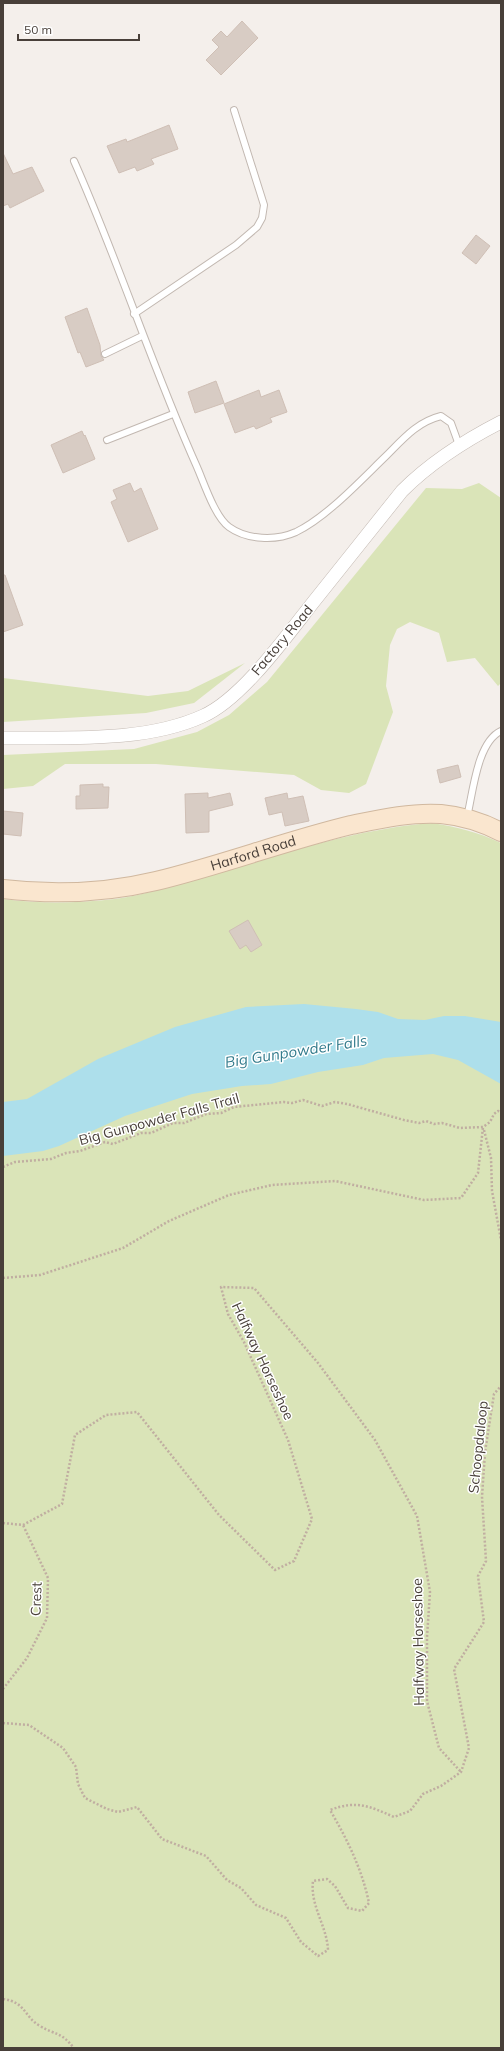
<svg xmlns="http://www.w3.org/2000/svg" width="504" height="2051" font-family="Mulish,sans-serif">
<rect width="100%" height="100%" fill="#f4efeb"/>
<!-- green -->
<g fill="#dae4b8">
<polygon points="479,483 501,498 501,683 498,686 475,658 447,662 439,633 410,622 397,629 390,645 386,686 393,712 366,784 349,793 321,790 294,775 156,764 65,764 33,786 3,789 3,755 134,749 197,732 229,715 267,682 426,488 462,489"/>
<polygon points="245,663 194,703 146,713 3,722 3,678 148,696 188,691"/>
<path d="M 432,823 C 457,827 478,832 501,843 L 501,2048 L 3,2048 L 3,899 C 39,904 78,903 115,899 C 145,895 176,885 206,876 C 280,855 354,829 432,823 Z"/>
</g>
<!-- water -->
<polygon fill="#addfeb" points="304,1004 356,1009 378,1012 398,1019 425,1020 444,1016 465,1016 501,1022 501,1084 458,1060 433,1054 384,1058 363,1065 318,1072 271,1084 242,1086 192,1094 125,1116 59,1146 43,1151 3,1156 3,1102 27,1099 98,1059 175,1027 246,1007"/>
<!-- building -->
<g fill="#d8ccc4" stroke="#cfbfb5">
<polygon points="242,21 258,38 221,75 206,60 219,47 212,40 221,31 227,37"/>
<polygon points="169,125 178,149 151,159 154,164 137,171 135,167 119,173 107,146 126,139 127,142"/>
<polygon points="3,153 13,174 32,167 44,191 10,208 8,204 3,206"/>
<polygon points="476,235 490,246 476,264 462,253"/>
<polygon points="87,308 100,345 101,356 104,360 86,367 80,352 78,353 65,317"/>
<polygon points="216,381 224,403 195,413 188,392"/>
<polygon points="259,390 261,397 279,390 287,412 270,418 272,422 256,429 254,426 235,433 224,404"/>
<polygon points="82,431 84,436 85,435 95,459 63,473 51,445"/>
<polygon points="130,483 134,492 141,488 158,529 128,542 111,502 117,499 113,490"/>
<polygon points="3,575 5,575 23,625 3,632"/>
<polygon points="458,765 461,777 440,783 437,770"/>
<polygon points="103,784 103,787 109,787 108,808 76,809 76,796 80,796 80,785"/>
<polygon points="208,793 208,798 230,793 233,805 209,811 209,832 186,833 185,794"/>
<polygon points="287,793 288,799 303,796 309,821 285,826 282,812 269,815 265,798"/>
<polygon points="3,811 23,813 21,836 3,834"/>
<polygon points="248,920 262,945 251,952 246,945 240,949 229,931"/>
</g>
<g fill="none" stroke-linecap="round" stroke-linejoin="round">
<!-- lane casing -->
<g stroke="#c2b8b1" stroke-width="8">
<g id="lane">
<path d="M 74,161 C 119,262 152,367 197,467 C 204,483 215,517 229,527 C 247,540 276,541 296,532 C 327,517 361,480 386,456 C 403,439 417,422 441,416 L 451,423 L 459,445"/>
<polyline points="134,314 236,245 257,227 262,218 264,205 234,110"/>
<polyline points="105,354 142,336"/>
<polyline points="107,440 173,414"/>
<path d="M 467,817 C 473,793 477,742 501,731"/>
</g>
</g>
<!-- street casing -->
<g stroke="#c2b8b1" stroke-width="14">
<path id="street" d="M 3,738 C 66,737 144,743 203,716 C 242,699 288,634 315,600 C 344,564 373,527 402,491 C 431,462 464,441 501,422"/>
</g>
<!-- secondary casing -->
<g stroke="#d0b89f" stroke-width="20">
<g id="secondary">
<path id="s1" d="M 3,889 C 54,895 106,893 156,881 C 222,865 285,841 351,825 C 380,819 411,812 441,814 C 462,816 482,822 501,832"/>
</g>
</g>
<!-- path -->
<g stroke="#c0aea1" stroke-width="2.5" stroke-dasharray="2 2" stroke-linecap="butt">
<polyline points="484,1130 491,1158 492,1191 501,1240"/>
<polyline points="3,1167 15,1162 51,1159 66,1153 80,1151 105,1142 113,1144 141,1133 151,1133 173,1123 184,1123 206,1114 221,1113 234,1107 284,1102 292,1103 303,1100 322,1106 335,1102 347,1104 404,1120 419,1123 426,1121 434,1124 442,1123 460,1128 483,1127 490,1122 494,1114 498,1111 501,1112"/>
<polyline points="3,1278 40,1275 123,1248 169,1221 229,1195 272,1185 335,1181 424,1200 461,1198 478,1173 483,1127"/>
<polyline points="3,1523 23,1525 62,1504 75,1435 106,1415 137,1412 219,1515 275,1570 294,1561 312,1519 288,1440 244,1342 228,1314 221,1287 254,1288 318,1363 375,1440 417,1516 430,1592 427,1637 427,1701 439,1748 461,1772"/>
<polyline points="3,1689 27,1658 47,1618 48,1578 23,1525"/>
<path d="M 3,1723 L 29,1725 L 63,1748 L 76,1767 L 78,1784 L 85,1798 L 107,1809 L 118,1812 L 137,1807 L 162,1839 L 206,1856 L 227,1880 L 241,1888 L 256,1905 L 286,1918 L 301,1942 L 318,1956 L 328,1950 C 327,1926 310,1906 313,1881 L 327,1879 L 335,1886 L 348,1908 L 362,1911 L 369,1903 C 362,1869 347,1839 330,1810 C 357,1800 369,1806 394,1817 L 410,1811 L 423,1794 L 441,1786 L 461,1772 L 469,1748 L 454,1669 L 484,1622 L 478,1576 L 486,1561 L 482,1497 L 485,1452 L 494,1394 L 501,1386"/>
<path d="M 3,1999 C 26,2002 24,2017 40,2026 C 57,2036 60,2031 74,2048"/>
</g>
<!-- lane -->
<use href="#lane" stroke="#fff" stroke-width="6"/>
<!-- street -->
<use href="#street" stroke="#fff" stroke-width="13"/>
<!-- secondary -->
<use href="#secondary" stroke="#fae6cf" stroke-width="18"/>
</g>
<g text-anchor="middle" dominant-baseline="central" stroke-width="3" stroke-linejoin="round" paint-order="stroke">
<!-- street labels -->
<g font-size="14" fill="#483f39" stroke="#fff">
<text transform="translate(282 640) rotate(-50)">Factory Road</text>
<text stroke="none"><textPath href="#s1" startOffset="255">Harford Road</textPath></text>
<text transform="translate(159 1119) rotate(-15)">Big Gunpowder Falls Trail</text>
<text transform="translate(263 1361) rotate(65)">Halfway Horseshoe</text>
<text transform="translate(478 1447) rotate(-84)">Schoopdaloop</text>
<text transform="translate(36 1599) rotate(-88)">Crest</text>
<text transform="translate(418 1642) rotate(-91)">Halfway Horseshoe</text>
</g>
<!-- water labels -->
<g font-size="15" font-style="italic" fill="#337b8c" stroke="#fff">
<text transform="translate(296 1051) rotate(-9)">Big Gunpowder Falls</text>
</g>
</g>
<!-- border -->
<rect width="504" height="2051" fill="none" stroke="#483f39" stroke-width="8"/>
<!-- scale -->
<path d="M18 34v6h121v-6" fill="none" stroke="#483f39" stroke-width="2"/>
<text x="24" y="34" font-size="12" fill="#483f39" stroke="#ffffff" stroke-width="3" paint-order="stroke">50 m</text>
</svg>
